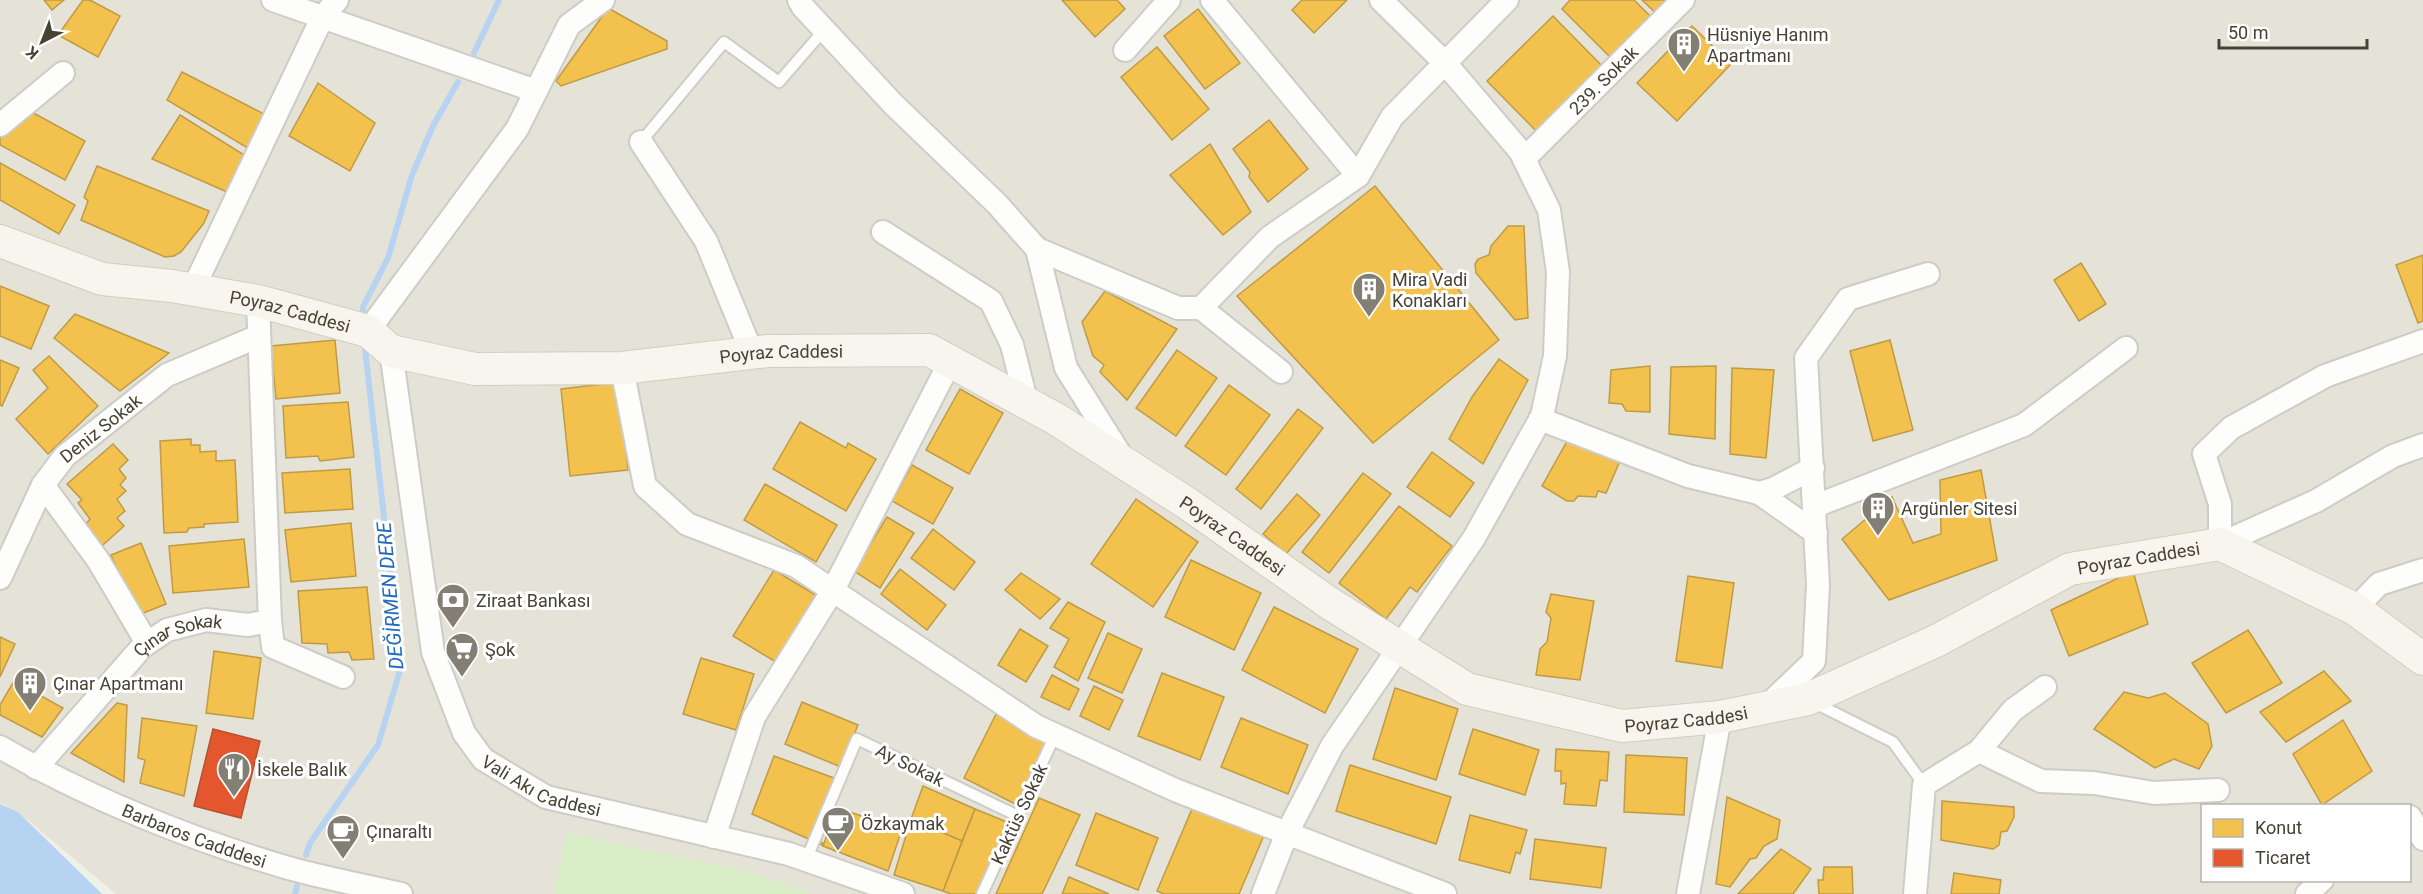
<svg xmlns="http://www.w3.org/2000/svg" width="2423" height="894" font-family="Roboto,sans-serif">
<rect width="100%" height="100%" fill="#f0f0ea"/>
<!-- residential -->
<path fill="#e5e3d7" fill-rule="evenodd" d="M 0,0 L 2423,0 L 2423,894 L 116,894 L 18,812 L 0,803 ZM 2202,806 L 2410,806 L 2410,880 L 2202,880 Z"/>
<!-- green -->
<polygon fill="#d9eec7" points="568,833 749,872 813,894 553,894"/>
<!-- water -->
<polygon fill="#b7d3f2" points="0,804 18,812 102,894 0,894"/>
<!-- homes -->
<g fill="#f2c14e" stroke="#bf9b46" stroke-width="1.5">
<polygon points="44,0 64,0 52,10"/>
<polygon points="83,0 90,0 120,16 98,57 58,35"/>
<polygon points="1062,0 1117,0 1125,9 1095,37"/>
<polygon points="1302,0 1347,0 1314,33 1292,10"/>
<polygon points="1570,0 1634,0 1655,21 1614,61 1562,9"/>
<polygon points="1642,0 1676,0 1660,17"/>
<polygon points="608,8 667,41 667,49 561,86 556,81"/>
<polygon points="1198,9 1240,63 1205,89 1164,36"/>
<polygon points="1553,16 1605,69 1539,134 1487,81"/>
<polygon points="1692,26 1731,64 1677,121 1637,83"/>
<polygon points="1157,47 1209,109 1172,140 1121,77"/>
<polygon points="182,72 266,115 251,150 167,100"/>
<polygon points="318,83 375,123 350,171 289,136"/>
<polygon points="28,110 85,141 65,180 0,145 0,136"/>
<polygon points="180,115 249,158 227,192 152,159"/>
<polygon points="1269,120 1308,169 1268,202 1249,177 1250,172 1233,149"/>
<polygon points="1210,144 1251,212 1223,235 1170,175"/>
<polygon points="0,163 75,205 59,234 0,200"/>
<polygon points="97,166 209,211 204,223 181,252 174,256 165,257 81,220 88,201 84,197"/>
<polygon points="1375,186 1499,340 1373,443 1237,296"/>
<polygon points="1508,226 1524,226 1528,318 1515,320 1476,273 1475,264 1478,259 1489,255 1491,246"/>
<polygon points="2423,255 2423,321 2418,323 2396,265"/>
<polygon points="2081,263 2106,304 2079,321 2054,280"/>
<polygon points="0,286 49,306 31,349 0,336"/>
<polygon points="1105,291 1177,329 1127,400 1100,372 1104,365 1093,356 1082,322"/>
<polygon points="75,314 169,353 120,391 54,338"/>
<polygon points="335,340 340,393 276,399 271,346"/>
<polygon points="1890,340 1913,430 1873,441 1850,351"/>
<polygon points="1177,350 1217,378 1176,436 1136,408"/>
<polygon points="49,356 98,406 48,454 16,419 48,388 33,370"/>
<polygon points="1499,359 1528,380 1483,464 1449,439 1472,397"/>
<polygon points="0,360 19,368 2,406 0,405"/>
<polygon points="1650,366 1650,412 1626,411 1622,404 1609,403 1611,370"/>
<polygon points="1716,366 1715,439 1669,434 1671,367"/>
<polygon points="1732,368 1774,370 1766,458 1730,454"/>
<polygon points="619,382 628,470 570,476 561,389"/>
<polygon points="1229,385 1270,415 1226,475 1185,446"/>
<polygon points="960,389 1003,413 969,474 926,450"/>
<polygon points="348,402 354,457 320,461 318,456 286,458 283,406"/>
<polygon points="1298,409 1323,428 1261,509 1236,489"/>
<polygon points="800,422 846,448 848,443 876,459 846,511 773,469"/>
<polygon points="1571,434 1620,461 1606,493 1598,491 1596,497 1578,496 1574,501 1567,501 1542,486"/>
<polygon points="191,439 191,445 200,445 200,452 216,451 216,461 235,460 238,522 204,524 204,527 189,528 187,532 164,533 160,441"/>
<polygon points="113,444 128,460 119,469 126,478 120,485 126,491 117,499 125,511 117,518 124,526 102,546 86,524 90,519 78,503 82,500 67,484"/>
<polygon points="1432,452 1474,483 1450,517 1407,487"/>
<polygon points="912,465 953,488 933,524 892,501"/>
<polygon points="350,469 353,509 285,513 282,473"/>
<polygon points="1981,470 1997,560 1889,600 1842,539 1892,497 1913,543 1941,534 1940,480"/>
<polygon points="1363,473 1391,494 1329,573 1302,552"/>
<polygon points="765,484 837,525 816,562 744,520"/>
<polygon points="1297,494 1320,515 1286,554 1263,534"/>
<polygon points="1136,499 1198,542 1153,607 1091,564"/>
<polygon points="1399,506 1452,546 1417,592 1410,587 1386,619 1339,583"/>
<polygon points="887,517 914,533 880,588 854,571"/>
<polygon points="351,523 356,576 291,582 285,530"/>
<polygon points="933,529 975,562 954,590 911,558"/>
<polygon points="244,539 249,587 173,593 169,546"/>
<polygon points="141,543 166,604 136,616 111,555"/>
<polygon points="1191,560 1261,593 1234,650 1165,617"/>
<polygon points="900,569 946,605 927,630 881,594"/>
<polygon points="774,570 819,597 779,664 733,636"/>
<polygon points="2133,571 2148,624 2069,656 2051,610"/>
<polygon points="1021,573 1060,599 1040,619 1005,590"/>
<polygon points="1688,576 1734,583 1722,668 1676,661"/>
<polygon points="367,587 374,659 352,660 349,652 328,653 327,644 302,643 298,591"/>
<polygon points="1551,594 1594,601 1580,680 1536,675 1540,649 1547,642 1551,618 1546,612"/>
<polygon points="1068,602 1105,622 1078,681 1054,667 1069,639 1050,628"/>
<polygon points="1274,607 1358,649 1325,713 1242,670"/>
<polygon points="1020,629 1048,646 1026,682 998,665"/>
<polygon points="2248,630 2282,683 2226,713 2192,663"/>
<polygon points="1108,633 1142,649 1122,693 1088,678"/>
<polygon points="0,637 15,644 0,677"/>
<polygon points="214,651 261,658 253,719 206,713"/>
<polygon points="701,658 754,674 736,730 683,714"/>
<polygon points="2324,671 2351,701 2286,742 2260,712"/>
<polygon points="1162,673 1224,697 1200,760 1138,736"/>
<polygon points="1052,675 1079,689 1069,710 1041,697"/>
<polygon points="14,681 63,708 42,737 0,715 0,705"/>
<polygon points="1094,686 1123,700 1109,730 1080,716"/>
<polygon points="1395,688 1458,709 1436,780 1373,759"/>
<polygon points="2124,692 2148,698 2165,693 2208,724 2212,746 2199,769 2174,759 2155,768 2094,729"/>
<polygon points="802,702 858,725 841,767 785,744"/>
<polygon points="117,703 127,705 124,782 71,753"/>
<polygon points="996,714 1048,740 1017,805 964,778"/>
<polygon points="142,718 197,726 184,796 140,783 145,760 138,758"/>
<polygon points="1241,718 1308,745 1288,794 1221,767"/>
<polygon points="2343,720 2372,771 2322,805 2293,754"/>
<polygon points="1473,729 1539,750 1525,795 1459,774"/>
<polygon points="1556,749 1609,752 1607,781 1600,780 1596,806 1564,804 1566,783 1561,784 1561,771 1555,771"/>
<polygon points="1626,755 1687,758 1684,815 1624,812"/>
<polygon points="774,756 834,778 812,837 838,852 752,814"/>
<polygon points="1350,765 1451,797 1436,844 1336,811"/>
<polygon points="923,786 975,809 962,841 911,819"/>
<polygon points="1727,797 1780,820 1777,839 1764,846 1756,858 1750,859 1730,887 1716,884"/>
<polygon points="1039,798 1080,815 1042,894 996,894"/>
<polygon points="1942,801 2014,807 2014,817 2007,831 2001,832 1999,845 1993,849 1941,840"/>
<polygon points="837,808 902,829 888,871 823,846"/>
<polygon points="975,809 1007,822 979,894 951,894 943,891"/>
<polygon points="1192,809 1265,833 1239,894 1164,894 1157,891"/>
<polygon points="1096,813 1158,838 1138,890 1076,865"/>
<polygon points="1470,815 1527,830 1520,854 1516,852 1510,873 1459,860"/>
<polygon points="911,819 962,841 943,891 894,875"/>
<polygon points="1535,839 1606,848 1601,888 1530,879"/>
<polygon points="1781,849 1811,869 1793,894 1738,894"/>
<polygon points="1824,867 1852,867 1853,894 1819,894 1818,880 1823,880"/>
<polygon points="1954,873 2001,880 1999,894 1951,894"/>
<polygon points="1069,877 1109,894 1062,894"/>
</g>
<!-- shops -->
<polygon fill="#e4572e" stroke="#b55130" stroke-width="1.5" points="213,729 260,741 241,818 194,806"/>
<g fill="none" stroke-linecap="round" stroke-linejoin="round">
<!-- stream -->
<g stroke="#b7d3f2" stroke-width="6">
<polyline points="474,53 499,0"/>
<polyline points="363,312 363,307 388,258 412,175 433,126 458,82"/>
<polyline points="306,855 310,843 378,745 401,667 365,349"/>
<polyline points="295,894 297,886"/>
</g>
<!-- lane casing -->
<g stroke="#cdccc6" stroke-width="14">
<g id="lane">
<polyline points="641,142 724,42 779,82 824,30"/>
<polyline points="1815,703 1893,742 1924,785"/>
<polyline points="806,860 857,739 1018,816"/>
<polyline points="982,894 1055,735"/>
</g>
</g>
<!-- street casing -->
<g stroke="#cdccc6" stroke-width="26">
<g id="street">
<polyline points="273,0 536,91"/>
<polyline points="799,0 803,7 893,104 997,204 1037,249 1066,368 1123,459"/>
<polyline points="1212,0 1358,176"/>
<polyline points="1125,50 1169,0"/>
<polyline points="0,125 63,73"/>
<polyline points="641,142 706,241 752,353"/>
<path id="s1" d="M 1524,159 L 1683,0"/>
<polyline points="883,232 991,301 1012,345 1027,404"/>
<polyline points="1037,249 1178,308 1201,308 1281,372"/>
<polyline points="193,289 322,18 337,0"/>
<polyline points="258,301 270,621"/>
<polyline points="1201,308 1270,237 1358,176 1392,117 1507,0"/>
<polyline points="368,331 517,129 569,25 603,0"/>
<polyline points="2423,341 2325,376 2231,428 2204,454 2220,504 2220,544 2316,501 2393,456 2423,445"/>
<path id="s2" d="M 391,351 L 433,652 L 464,733 L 483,759 L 546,797 L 789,854 L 903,894"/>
<polyline points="622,368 645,486 687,524 796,566 1036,726 1175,790 1445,894"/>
<polyline points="1540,419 1688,476 1759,493"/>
<polyline points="1813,468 1773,489 1759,493 1816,533"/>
<polyline points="43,485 98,560 147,643"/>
<polyline points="1815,506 2024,425 2126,348"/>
<path id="s3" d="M 0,578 L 43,485 L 65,456 L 167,375 L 259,336"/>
<polyline points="2355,609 2379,584 2423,570"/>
<polyline points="1766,707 1814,661 1818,585 1806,358 1848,299 1928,274"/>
<path id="s4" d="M 0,747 C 86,797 190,839 285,867 C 323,878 363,885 401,894"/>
<polyline points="1979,751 2013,710 2045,687"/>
<path id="s5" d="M 36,768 L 142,647 L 167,630 L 206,620 L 248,625 L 270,621 L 273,647 L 343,677"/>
<polyline points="2410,817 2423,839"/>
<polyline points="714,837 754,717 833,590 950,362"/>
<polyline points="1263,894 1287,833 1332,746 1474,538 1542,416 1555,356 1558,272 1549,210 1520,151 1445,63 1381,0"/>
<polyline points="1688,894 1720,717"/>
<polyline points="1915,894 1924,785 1979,751 2041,781 2094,783 2154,793 2218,790"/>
<polyline points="2307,894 2322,880"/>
</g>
</g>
<!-- secondary casing -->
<g stroke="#d0cec0" stroke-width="34">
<g id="secondary">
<path id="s6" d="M 0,241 L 102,279 L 172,286 L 258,301 L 368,331 L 391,351 L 475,369 L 622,368 L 768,351 L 929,350 L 1056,419 L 1188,504 L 1329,603 L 1467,689 L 1622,726 L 1720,717 L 1808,699 L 1936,641 L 2070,569 L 2220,544 L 2355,609 L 2423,659"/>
</g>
</g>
<!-- lane -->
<use href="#lane" stroke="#fdfdfc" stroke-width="10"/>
<!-- street -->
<use href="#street" stroke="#fdfdfc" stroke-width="22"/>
<!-- secondary -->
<use href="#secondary" stroke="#f7f5ee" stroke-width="32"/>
</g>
<!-- icons -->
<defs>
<g id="building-pin" transform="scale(1.725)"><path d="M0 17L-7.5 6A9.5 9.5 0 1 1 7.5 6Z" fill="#837f74" stroke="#fff"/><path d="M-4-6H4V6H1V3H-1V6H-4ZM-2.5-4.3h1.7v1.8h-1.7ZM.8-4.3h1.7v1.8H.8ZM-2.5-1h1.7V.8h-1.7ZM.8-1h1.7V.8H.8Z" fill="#fff"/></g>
<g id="bank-pin" transform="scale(1.725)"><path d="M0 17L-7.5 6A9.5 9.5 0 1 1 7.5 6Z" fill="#837f74" stroke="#fff"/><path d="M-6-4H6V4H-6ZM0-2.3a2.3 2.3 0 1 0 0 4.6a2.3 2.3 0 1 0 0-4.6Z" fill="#fff"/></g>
<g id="supermarket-pin" transform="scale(1.725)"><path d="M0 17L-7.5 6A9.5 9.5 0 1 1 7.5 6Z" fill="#837f74" stroke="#fff"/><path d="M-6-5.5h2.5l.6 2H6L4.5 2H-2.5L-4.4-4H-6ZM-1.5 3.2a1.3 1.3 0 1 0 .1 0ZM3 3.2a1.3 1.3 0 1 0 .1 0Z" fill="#fff"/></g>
<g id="restaurant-pin" transform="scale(1.725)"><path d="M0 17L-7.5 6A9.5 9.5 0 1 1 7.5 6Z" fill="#837f74" stroke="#fff"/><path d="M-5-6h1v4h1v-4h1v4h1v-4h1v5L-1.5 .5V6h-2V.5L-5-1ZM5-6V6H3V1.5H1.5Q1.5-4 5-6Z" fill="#fff"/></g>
<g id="cafe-pin" transform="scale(1.725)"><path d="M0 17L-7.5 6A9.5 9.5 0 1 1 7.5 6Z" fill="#837f74" stroke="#fff"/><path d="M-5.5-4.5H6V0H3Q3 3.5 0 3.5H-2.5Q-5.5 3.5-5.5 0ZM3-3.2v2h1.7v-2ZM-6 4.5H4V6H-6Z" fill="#fff"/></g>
</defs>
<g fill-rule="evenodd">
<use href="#building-pin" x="1684" y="44"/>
<use href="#building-pin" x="1369" y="289"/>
<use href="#building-pin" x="1878" y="508"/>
<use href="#bank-pin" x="453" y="600"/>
<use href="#supermarket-pin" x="462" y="649"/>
<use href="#building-pin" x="30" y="683"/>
<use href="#restaurant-pin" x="234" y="769"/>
<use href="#cafe-pin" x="838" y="823"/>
<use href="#cafe-pin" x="343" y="831"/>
</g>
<g text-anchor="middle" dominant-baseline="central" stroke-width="6" stroke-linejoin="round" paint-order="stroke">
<!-- poi labels -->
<g font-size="18" fill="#484235" stroke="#fff" text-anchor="start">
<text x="1707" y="34">Hüsniye Hanım<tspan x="1707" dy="21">Apartmanı</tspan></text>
<text x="1392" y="279">Mira Vadi<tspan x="1392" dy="21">Konakları</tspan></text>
<text x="1901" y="508">Argünler Sitesi</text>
<text x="476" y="600">Ziraat Bankası</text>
<text x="485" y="649">Şok</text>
<text x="53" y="683">Çınar Apartmanı</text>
<text x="257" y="769">İskele Balık</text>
<text x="861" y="823">Özkaymak</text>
<text x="366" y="831">Çınaraltı</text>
</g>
<!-- street labels -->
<g font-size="18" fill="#484235" stroke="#fff">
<text stroke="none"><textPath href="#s1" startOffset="112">239. Sokak</textPath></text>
<text stroke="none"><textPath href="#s6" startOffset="300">Poyraz Caddesi</textPath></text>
<text stroke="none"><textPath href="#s6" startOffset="804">Poyraz Caddesi</textPath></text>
<text stroke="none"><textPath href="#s3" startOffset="184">Deniz Sokak</textPath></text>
<text stroke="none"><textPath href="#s6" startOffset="1308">Poyraz Caddesi</textPath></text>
<text stroke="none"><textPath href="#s6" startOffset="2298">Poyraz Caddesi</textPath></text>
<text stroke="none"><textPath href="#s5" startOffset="200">Çınar Sokak</textPath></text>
<text stroke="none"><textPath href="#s6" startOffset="1812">Poyraz Caddesi</textPath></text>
<text transform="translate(910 765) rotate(26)">Ay Sokak</text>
<text stroke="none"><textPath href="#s2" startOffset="488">Vali Akı Caddesi</textPath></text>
<text transform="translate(1019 814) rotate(-65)">Kaktüs Sokak</text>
<text stroke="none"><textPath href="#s4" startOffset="214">Barbaros Cadddesi</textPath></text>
</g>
<!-- water labels -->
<g font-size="20" font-style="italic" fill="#256abc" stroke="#fff">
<text transform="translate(390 596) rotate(-95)">DEĞİRMEN DERE</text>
</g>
</g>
<!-- legend -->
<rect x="2201" y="804" width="210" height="78" fill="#ffffff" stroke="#b6b3ae" stroke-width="1.5"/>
<rect x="2213" y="819" width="30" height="18" fill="#f2c14e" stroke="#b6b3ae" stroke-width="1.5"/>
<text x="2255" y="834" font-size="18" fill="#484235">Konut</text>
<rect x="2213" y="849" width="30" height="18" fill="#e4572e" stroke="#b6b3ae" stroke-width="1.5"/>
<text x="2255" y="864" font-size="18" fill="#484235">Ticaret</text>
<!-- north arrow -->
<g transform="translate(42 42) rotate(222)" stroke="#ffffff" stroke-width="4.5" paint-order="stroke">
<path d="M0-4.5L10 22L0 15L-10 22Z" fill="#484235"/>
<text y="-9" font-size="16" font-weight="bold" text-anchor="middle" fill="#484235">K</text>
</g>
<!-- scale -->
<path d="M2219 39v9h148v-9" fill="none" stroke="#484235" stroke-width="3"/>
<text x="2228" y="39" font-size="18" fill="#484235" stroke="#ffffff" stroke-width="4.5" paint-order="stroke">50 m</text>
</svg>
